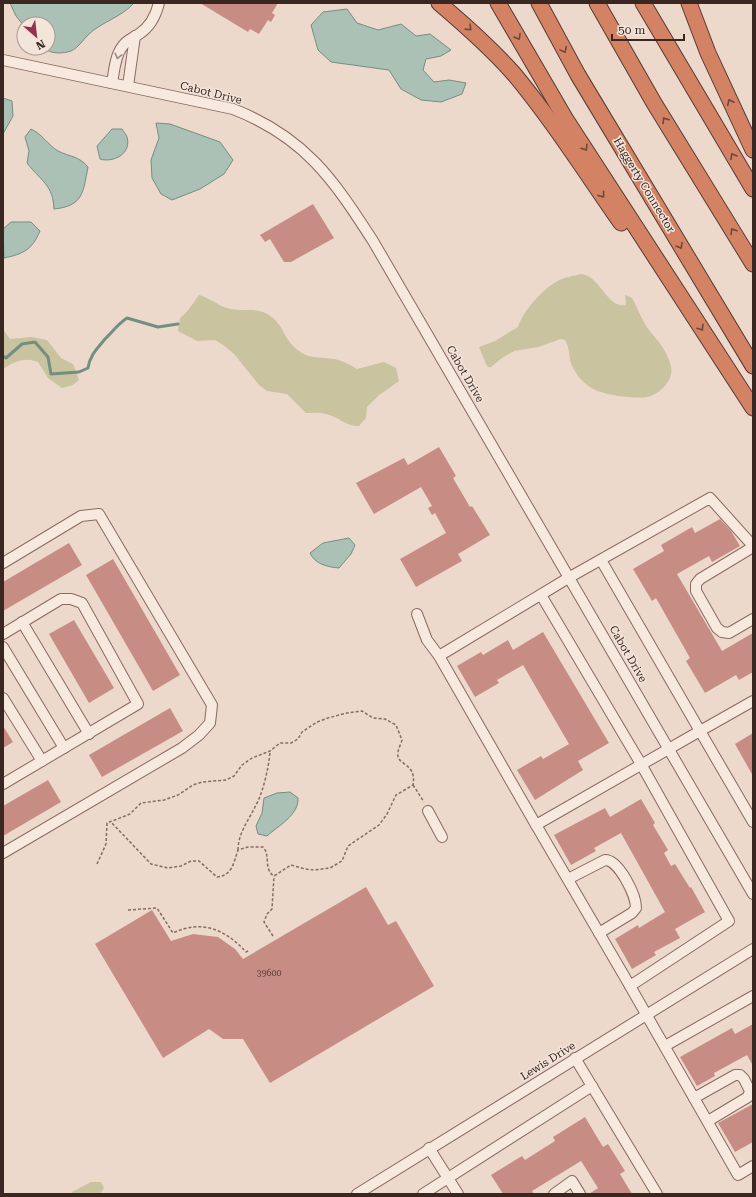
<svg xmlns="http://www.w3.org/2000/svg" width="756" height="1197" font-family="'Roboto Serif',serif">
<rect width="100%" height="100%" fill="#ecd9cb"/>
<!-- green -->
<g fill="#cac39f">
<path d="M 582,274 C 602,278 606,308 626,305 L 625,295 L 632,298 C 638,308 642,321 649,330 C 658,341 668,352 671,367 C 674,380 660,394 647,397 C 633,399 601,395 590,387 C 582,382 572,370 570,360 C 569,352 569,347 565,340 L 561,339 L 538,347 L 514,351 L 502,358 L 491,367 L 488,367 L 486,364 L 479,347 L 495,341 L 518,327 C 523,311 541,291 556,282 C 564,277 573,276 582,274 Z"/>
<path d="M 199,295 C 210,298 217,305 227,308 C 244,313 258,305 273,318 C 284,327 285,343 302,353 C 312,359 323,357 334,359 C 343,361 349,364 357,369 L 384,362 L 396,368 L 399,381 L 378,396 L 367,407 L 366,418 L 359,426 C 344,426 340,417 326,414 C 320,412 313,413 306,413 L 287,394 L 267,391 L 259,385 L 235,355 L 226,347 L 215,340 L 197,341 L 178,331 L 180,318 C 188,312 193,303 199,295 Z"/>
<path d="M 3,329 L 10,339 L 32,337 L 47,340 L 61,358 L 73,364 L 79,380 L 73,385 L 62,388 L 48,378 L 38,362 C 24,357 16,361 3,369 Z"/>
<polygon points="91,1182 101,1182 104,1188 100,1194 71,1194 72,1192"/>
</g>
<!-- water -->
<g fill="#abc1b5" stroke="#728f80">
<path d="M 10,3 L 134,3 C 122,17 101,22 88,35 C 83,40 78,48 71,51 C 63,54 50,54 44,48 L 48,48 L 48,24 L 24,24 L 24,26 L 16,16 Z"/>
<polygon points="347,9 357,23 378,30 401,24 416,36 430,34 451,50 441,56 426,59 423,70 434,82 449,80 466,83 462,94 441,102 421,100 401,89 389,70 331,62 318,50 311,25 323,12"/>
<polygon points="3,98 12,101 13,116 3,134"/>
<polygon points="156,123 170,124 220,142 233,160 224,174 200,189 172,200 161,194 152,178 151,160 159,138"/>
<path d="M 31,129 C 42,134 48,145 58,151 C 70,157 79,156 88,167 C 83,193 83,206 54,209 C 53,185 42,182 27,163 L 29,151 L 25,137 Z"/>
<path d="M 112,129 L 122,129 C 123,131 126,134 127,137 C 132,154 113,163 100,159 L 97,146 Z"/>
<path d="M 11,222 L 31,222 L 40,231 C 32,250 23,254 4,258 L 3,229 Z"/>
<path d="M 349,538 L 355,545 L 351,554 L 339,568 C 327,567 315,564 310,553 L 323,543 Z"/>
<path d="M 290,792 L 298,798 C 299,815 278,826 267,836 L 258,834 L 256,826 L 262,813 L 264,798 L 277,793 Z"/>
</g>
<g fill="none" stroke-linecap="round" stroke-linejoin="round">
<!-- stream -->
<path stroke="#728f80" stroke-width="3" d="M 3,356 L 6,358 L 22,344 L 35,342 L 48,357 L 51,374 L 79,372 L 88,368 C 90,355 97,349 105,339 C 113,331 118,324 127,318 L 158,327 L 178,324"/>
</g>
<!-- building -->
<g fill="#c78d84">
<polygon points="200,3 278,3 272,13 275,15 271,22 268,20 259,34 250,29 248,32"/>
<polygon points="313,204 334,238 291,262 284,262 270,239 265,242 260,235"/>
<polygon points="439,447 456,476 453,478 470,507 472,506 490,535 458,554 462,561 416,587 400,559 446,533 435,513 432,515 428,508 432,506 421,487 374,514 356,483 404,458 408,465"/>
<polygon points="720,519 731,531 740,546 712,562 709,556 677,574 722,651 753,633 753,672 739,680 736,675 705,693 686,661 690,658 656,598 652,601 633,569 664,551 661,545 692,527 695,533"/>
<polygon points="69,543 82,565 3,611 3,582"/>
<polygon points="113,559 180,675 153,691 86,575"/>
<polygon points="74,620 114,688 89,703 49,634"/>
<polygon points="543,632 609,743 578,761 583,770 535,800 517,770 541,756 543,759 569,744 523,665 497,680 499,683 475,697 457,666 481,652 483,655 508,640 513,650"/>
<polygon points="170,708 183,731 102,777 89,755"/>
<polygon points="3,726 13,742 3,748"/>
<polygon points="753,733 753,776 735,744"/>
<polygon points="48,780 61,802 3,836 3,806"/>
<polygon points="641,799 655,823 653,825 668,850 664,853 671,866 675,864 690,888 691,887 705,912 675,929 680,938 654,952 656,955 632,969 615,939 638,925 639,928 665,912 621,833 594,848 596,851 571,865 554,835 605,808 610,817"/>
<polygon points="366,887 388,925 396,921 434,986 270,1083 243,1039 223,1039 209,1029 163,1058 95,944 152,910 171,941 193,934 218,937 235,949 243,959"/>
<polygon points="753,1024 753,1066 747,1055 714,1073 715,1076 697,1086 680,1057 732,1028 735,1034"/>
<polygon points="753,1104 753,1142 735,1152 718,1123"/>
<polygon points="585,1117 603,1147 608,1144 625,1171 620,1174 632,1194 589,1194 598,1188 581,1161 532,1191 534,1194 503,1194 491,1175 522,1156 525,1160 555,1141 553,1137"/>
</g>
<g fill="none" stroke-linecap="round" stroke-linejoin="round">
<!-- minor casing -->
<g stroke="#886a60" stroke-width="12">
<g id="minor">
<path d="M 3,60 L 233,109 C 305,137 333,179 373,241 L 753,894"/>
<path d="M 112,83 C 114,72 115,56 122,47 C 126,40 133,38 139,34 C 150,27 156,15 159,3"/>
<polyline points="128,86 135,36"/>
<polyline points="753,546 710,498 570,577 439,656 536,825 700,731 753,822"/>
<polyline points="753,547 700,579 696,584 696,591 717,628 722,632 729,633 753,619"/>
<polyline points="601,560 700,731 753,701"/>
<polyline points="3,563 81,516 99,514 212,705 210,723 199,735 182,748 3,853"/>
<polyline points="417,614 427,640 439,656"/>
<polyline points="22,622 89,734"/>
<polyline points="3,634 61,599 71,599 82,603 138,704 3,784"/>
<polyline points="3,647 64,748"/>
<polyline points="3,698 42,761"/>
<polyline points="428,811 442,837"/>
<polyline points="536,825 630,986 729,921 641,764 541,595"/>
<path d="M 568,879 L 605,860 C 619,860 636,895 636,908 L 632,913 L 599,933"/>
<polyline points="630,986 738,1175 753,1166"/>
<polyline points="665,1046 753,996"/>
<polyline points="575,1058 657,1194"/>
<polyline points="694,1098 735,1075 740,1075 744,1079 750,1091 748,1097 708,1121"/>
<polyline points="429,1148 458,1194"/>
<polyline points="357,1194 753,949"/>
<polyline points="423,1194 592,1086"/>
<polyline points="554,1194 572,1181 580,1194"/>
</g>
</g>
<!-- highway casing -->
<g stroke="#573a34" stroke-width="17">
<g id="highway">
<path d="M 439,3 C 465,25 491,48 514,74 C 553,121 586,173 621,223"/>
<polyline points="498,3 565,118 753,408"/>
<polyline points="539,3 578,75 753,366"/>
<polyline points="597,3 654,103 753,264"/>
<polyline points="643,3 753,189"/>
<polyline points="689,3 708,53 753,150"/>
</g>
</g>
<!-- path -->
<g stroke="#886a60" stroke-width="1.5" stroke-dasharray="3 2" stroke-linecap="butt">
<polyline points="413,785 424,802"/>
<path d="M 238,850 C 238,834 248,821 255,807 C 263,793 269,767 270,751"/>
<path d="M 97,864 L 106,844 L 107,823 L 130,814 L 141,803 L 164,800 L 178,795 L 193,785 L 202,782 L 226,780 L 234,776 L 242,765 L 252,758 L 270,751 L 280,743 L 291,743 L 298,739 L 302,732 L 317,722 L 328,718 L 347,713 L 362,711 L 373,718 L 385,719 L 396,725 L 402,740 C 401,744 398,749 398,753 C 396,766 417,762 413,785 L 396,795 L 387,814 L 379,825 L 348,846 L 342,861 L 330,868 L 314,870 L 305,869 L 291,865 L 274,876 C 263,869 271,855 263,847 L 248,847 L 238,850 C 234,862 232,876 217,877 L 199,861 L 191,861 L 181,866 L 168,868 L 151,864 L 110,821"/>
<path d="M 128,910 L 157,908 L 173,933 C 202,919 226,930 246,952 L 250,950"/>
<polyline points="273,936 264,922 267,914 272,909 274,876"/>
</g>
<!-- minor -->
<use href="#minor" stroke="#f7e9de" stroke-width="10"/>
<!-- highway -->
<use href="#highway" stroke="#d38364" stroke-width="15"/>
</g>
<!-- one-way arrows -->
<defs><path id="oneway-chevron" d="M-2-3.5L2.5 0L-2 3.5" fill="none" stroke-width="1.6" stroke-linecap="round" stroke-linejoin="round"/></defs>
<g stroke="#704739">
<use href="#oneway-chevron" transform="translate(469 28) rotate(44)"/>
<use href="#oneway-chevron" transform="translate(518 37) rotate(60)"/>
<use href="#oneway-chevron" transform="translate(564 50) rotate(62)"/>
<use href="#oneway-chevron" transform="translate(730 102) rotate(-116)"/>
<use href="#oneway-chevron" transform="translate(665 120) rotate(-122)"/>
<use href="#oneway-chevron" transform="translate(585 148) rotate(57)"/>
<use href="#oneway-chevron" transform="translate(733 156) rotate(-121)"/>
<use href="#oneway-chevron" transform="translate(602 195) rotate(54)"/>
<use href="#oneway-chevron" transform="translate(733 231) rotate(-122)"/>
<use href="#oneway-chevron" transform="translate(680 246) rotate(59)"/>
<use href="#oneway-chevron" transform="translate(701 328) rotate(57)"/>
</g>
<use stroke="#988880" href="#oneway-chevron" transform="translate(118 56) rotate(104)"/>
<g text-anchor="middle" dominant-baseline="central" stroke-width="3" stroke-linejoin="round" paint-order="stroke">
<!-- number labels -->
<g font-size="9" fill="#5d403a">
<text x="269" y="973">39600</text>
</g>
<!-- street labels -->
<g font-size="11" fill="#3a2722" stroke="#f4e5da">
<text transform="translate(211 93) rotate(14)">Cabot Drive</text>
<text transform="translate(644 185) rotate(59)">Haggerty Connector</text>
<text transform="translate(465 374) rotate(60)">Cabot Drive</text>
<text transform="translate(628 654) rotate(60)">Cabot Drive</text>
<text transform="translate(548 1061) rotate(-32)">Lewis Drive</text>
</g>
</g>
<!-- border -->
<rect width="756" height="1197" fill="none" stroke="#3a2722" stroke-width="8"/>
<!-- north arrow -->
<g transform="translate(36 36) rotate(152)"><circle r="19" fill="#f4e5da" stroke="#aa9990"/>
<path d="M0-3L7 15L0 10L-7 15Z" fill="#93344f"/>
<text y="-6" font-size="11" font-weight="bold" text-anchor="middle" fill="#3a2722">N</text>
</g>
<!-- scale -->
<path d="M612 34v6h72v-6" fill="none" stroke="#3a2722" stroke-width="2"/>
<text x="618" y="34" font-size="12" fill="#3a2722" stroke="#f4e5da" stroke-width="3" paint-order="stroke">50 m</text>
</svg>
